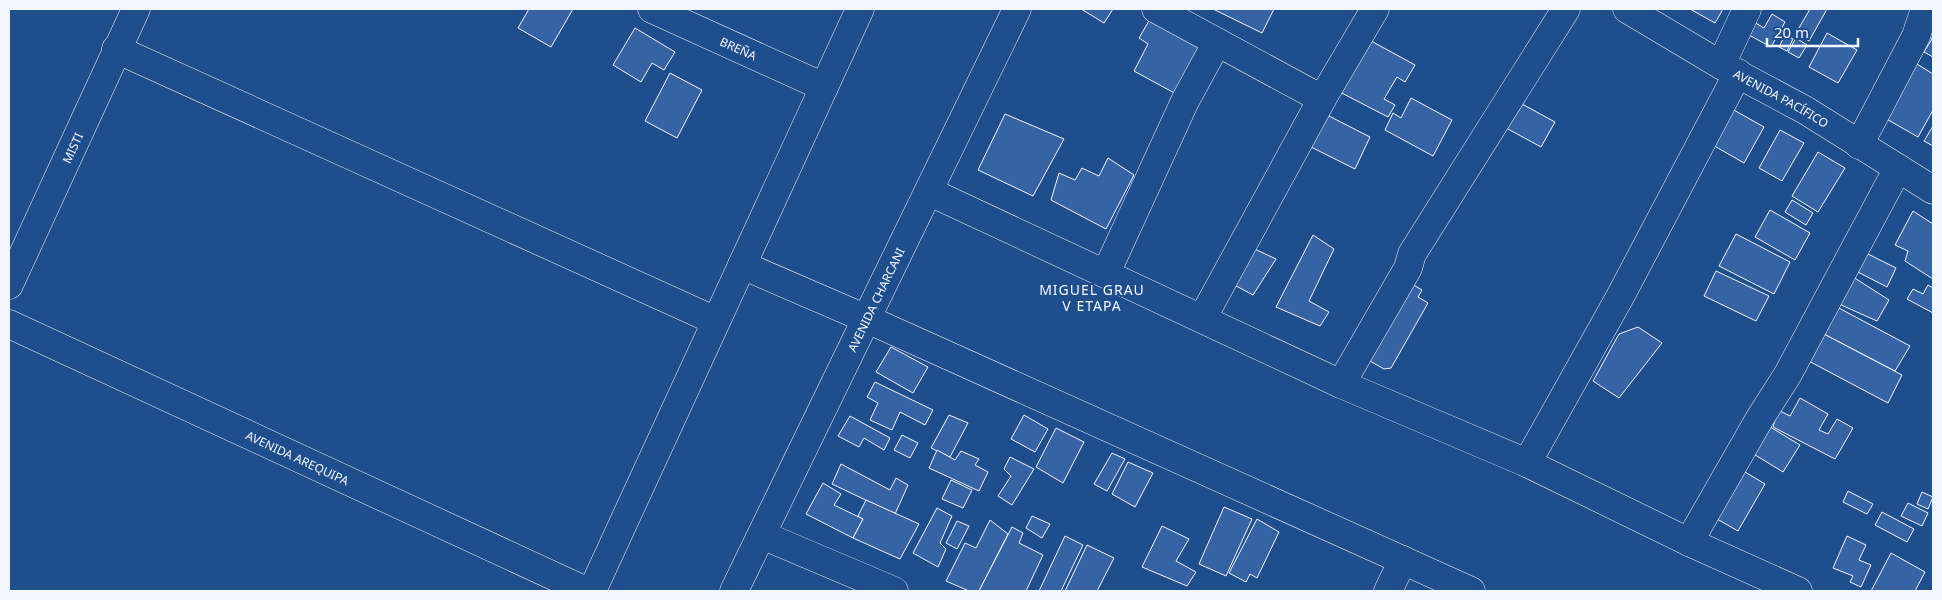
<svg xmlns="http://www.w3.org/2000/svg" width="1942" height="600" font-family="'Noto Sans',sans-serif">
<rect width="100%" height="100%" fill="#1f4e8c"/>
<!-- building -->
<g fill="#3563a3" stroke="#f2f6ff">
<polygon points="529,9 573,9 551,47 518,28"/>
<polygon points="1081,9 1113,9 1104,23"/>
<polygon points="1213,9 1274,9 1262,33"/>
<polygon points="1690,9 1723,9 1715,23"/>
<polygon points="1810,9 1827,9 1809,41 1796,33"/>
<polygon points="1153,14 1205,39 1178,95 1134,71 1148,44 1139,38"/>
<polygon points="1772,14 1785,22 1771,47 1747,34 1754,22 1764,28"/>
<polygon points="1933,26 1933,57 1924,52 1932,39 1928,35"/>
<polygon points="635,28 675,52 664,70 652,63 641,82 613,65"/>
<polygon points="1827,33 1857,50 1838,83 1809,67"/>
<polygon points="1785,35 1793,39 1787,51 1779,47"/>
<polygon points="1362,36 1415,65 1405,82 1397,77 1384,99 1395,105 1388,117 1332,88"/>
<polygon points="1796,38 1807,45 1799,58 1788,52"/>
<polygon points="1917,64 1933,74 1933,110 1918,137 1883,117"/>
<polygon points="670,73 702,90 677,138 645,121"/>
<polygon points="1411,98 1452,120 1433,156 1385,130 1393,113 1401,118"/>
<polygon points="1511,98 1555,122 1541,147 1497,123"/>
<polygon points="1732,109 1764,127 1744,163 1711,144"/>
<polygon points="1005,114 1064,139 1033,196 978,170"/>
<polygon points="1327,115 1370,137 1355,169 1309,146"/>
<polygon points="1933,126 1933,146 1924,141"/>
<polygon points="1780,130 1804,143 1782,181 1759,168"/>
<polygon points="1818,152 1845,168 1818,212 1792,196"/>
<polygon points="1108,158 1134,175 1106,229 1051,200 1059,173 1075,180 1082,168 1099,176"/>
<polygon points="1792,200 1813,213 1806,225 1785,212"/>
<polygon points="1770,210 1810,233 1795,260 1755,237"/>
<polygon points="1913,211 1933,224 1933,279 1905,261 1908,251 1895,245"/>
<polygon points="1736,234 1790,262 1774,294 1719,266"/>
<polygon points="1313,235 1334,249 1309,301 1329,312 1320,326 1276,307"/>
<polygon points="1244,244 1276,259 1253,295 1225,280"/>
<polygon points="1866,253 1896,268 1887,287 1856,271"/>
<polygon points="1716,271 1769,296 1756,321 1704,296"/>
<polygon points="1853,277 1889,300 1877,321 1839,304"/>
<polygon points="1407,281 1422,290 1418,297 1428,303 1391,368 1384,369 1363,357"/>
<polygon points="1928,285 1933,288 1933,313 1907,299 1913,289 1923,294"/>
<polygon points="1835,306 1910,346 1895,371 1820,332"/>
<polygon points="1638,327 1662,343 1619,398 1593,381 1619,334"/>
<polygon points="1820,332 1902,375 1888,403 1803,358"/>
<polygon points="891,347 928,367 913,393 876,372"/>
<polygon points="875,382 933,410 925,425 900,412 892,430 870,420 878,403 867,397"/>
<polygon points="1800,398 1828,414 1819,430 1828,434 1837,419 1853,428 1835,459 1773,427 1778,410 1790,416"/>
<polygon points="949,415 968,423 950,457 931,448"/>
<polygon points="1024,415 1048,429 1035,452 1011,439"/>
<polygon points="850,416 890,438 884,450 864,438 859,447 838,436"/>
<polygon points="1762,422 1800,445 1783,472 1752,453"/>
<polygon points="1056,428 1084,442 1063,483 1036,467"/>
<polygon points="902,435 918,443 910,458 894,450"/>
<polygon points="937,450 955,460 961,451 979,459 975,465 988,472 979,491 929,468"/>
<polygon points="1112,453 1125,459 1107,491 1094,484"/>
<polygon points="1010,457 1034,469 1012,505 998,496 1011,476 1004,469"/>
<polygon points="1128,462 1153,473 1135,507 1112,494"/>
<polygon points="841,464 890,490 896,478 908,485 895,514 832,484"/>
<polygon points="1745,472 1765,484 1738,531 1717,519"/>
<polygon points="951,480 972,490 963,508 942,499"/>
<polygon points="823,483 841,494 834,505 863,519 853,538 806,514"/>
<polygon points="1848,491 1873,504 1867,514 1843,502"/>
<polygon points="1922,492 1933,497 1928,509 1917,504"/>
<polygon points="866,500 919,524 900,559 853,538 863,519 858,516"/>
<polygon points="1908,503 1928,513 1922,526 1901,516"/>
<polygon points="1224,507 1252,519 1226,576 1199,564"/>
<polygon points="937,508 952,516 940,543 946,549 938,567 913,553"/>
<polygon points="1882,512 1914,529 1907,542 1875,525"/>
<polygon points="1032,516 1050,524 1042,538 1026,528"/>
<polygon points="1257,519 1279,532 1257,578 1250,574 1246,582 1229,573"/>
<polygon points="990,520 1008,534 979,591 969,591 946,581 965,543 976,548"/>
<polygon points="957,521 969,526 957,549 946,543"/>
<polygon points="1162,526 1189,539 1176,561 1196,572 1187,586 1142,567"/>
<polygon points="1012,527 1023,533 1019,543 1043,555 1026,591 979,591"/>
<polygon points="1065,536 1083,545 1061,591 1039,591"/>
<polygon points="1847,536 1866,545 1859,560 1871,565 1861,587 1850,582 1853,576 1833,568"/>
<polygon points="1087,545 1114,558 1097,591 1065,591"/>
<polygon points="1891,553 1925,572 1915,591 1871,591"/>
</g>
<g fill="none" stroke-linecap="round" stroke-linejoin="round">
<!-- minor casing -->
<g stroke="#f2f6ff" stroke-width="29">
<g id="minor">
<path id="s1" d="M 652,9 L 824,87"/>
<polyline points="1156,9 1322,99"/>
<path id="s2" d="M 1627,9 L 1721,65 L 1805,110 L 1933,190"/>
<polyline points="116,49 716,321"/>
<polyline points="1721,65 1747,9"/>
<polyline points="1859,145 1916,36 1925,9"/>
<polyline points="930,192 1341,384 1527,463 1689,542 1798,591"/>
<polyline points="742,265 867,319 1471,591"/>
<polyline points="1106,273 1185,101 1217,42"/>
<path id="s3" d="M 9,285 L 136,9"/>
<polyline points="1202,319 1322,99 1375,9"/>
<path id="s4" d="M 9,324 L 586,591"/>
<polyline points="1341,384 1408,268 1412,254 1566,9"/>
<polyline points="1527,463 1621,295 1738,73"/>
<polyline points="762,535 894,591"/>
<polyline points="1689,542 1760,418 1788,374 1898,168"/>
<polyline points="1388,591 1403,560"/>
</g>
</g>
<!-- tertiary casing -->
<g stroke="#f2f6ff" stroke-width="29">
<g id="tertiary">
<polyline points="592,591 860,9"/>
<path id="s5" d="M 734,591 L 1017,9"/>
</g>
</g>
<!-- minor -->
<use href="#minor" stroke="#1f4e8c" stroke-width="28"/>
<!-- tertiary -->
<use href="#tertiary" stroke="#1f4e8c" stroke-width="28"/>
</g>
<g text-anchor="middle" dominant-baseline="central" stroke-width="4" stroke-linejoin="round" paint-order="stroke">
<!-- street labels -->
<g font-size="12" fill="#f2f6ff" stroke="#1f4e8c">
<text stroke="none"><textPath href="#s1" startOffset="95">BREÑA</textPath></text>
<text stroke="none"><textPath href="#s2" startOffset="178">AVENIDA PACÍFICO</textPath></text>
<text stroke="none"><textPath href="#s3" startOffset="151">MISTI</textPath></text>
<text stroke="none"><textPath href="#s5" startOffset="324">AVENIDA CHARCANI</textPath></text>
<text stroke="none"><textPath href="#s4" startOffset="318">AVENIDA AREQUIPA</textPath></text>
</g>
<!-- neighbourhood labels -->
<g font-size="14" letter-spacing="1" fill="#f2f6ff" stroke="#1f4e8c">
<text x="1092" y="289">MIGUEL GRAU<tspan x="1092" dy="16">V ETAPA</tspan></text>
</g>
</g>
<!-- border -->
<rect width="1942" height="600" fill="none" stroke="#f2f6ff" stroke-width="20"/>
<!-- scale -->
<path d="M1767 38v8h91v-8" fill="none" stroke="#f2f6ff" stroke-width="2.5"/>
<text x="1774" y="38" font-size="15" fill="#f2f6ff" stroke="#1f4e8c" stroke-width="4" paint-order="stroke">20 m</text>
</svg>
